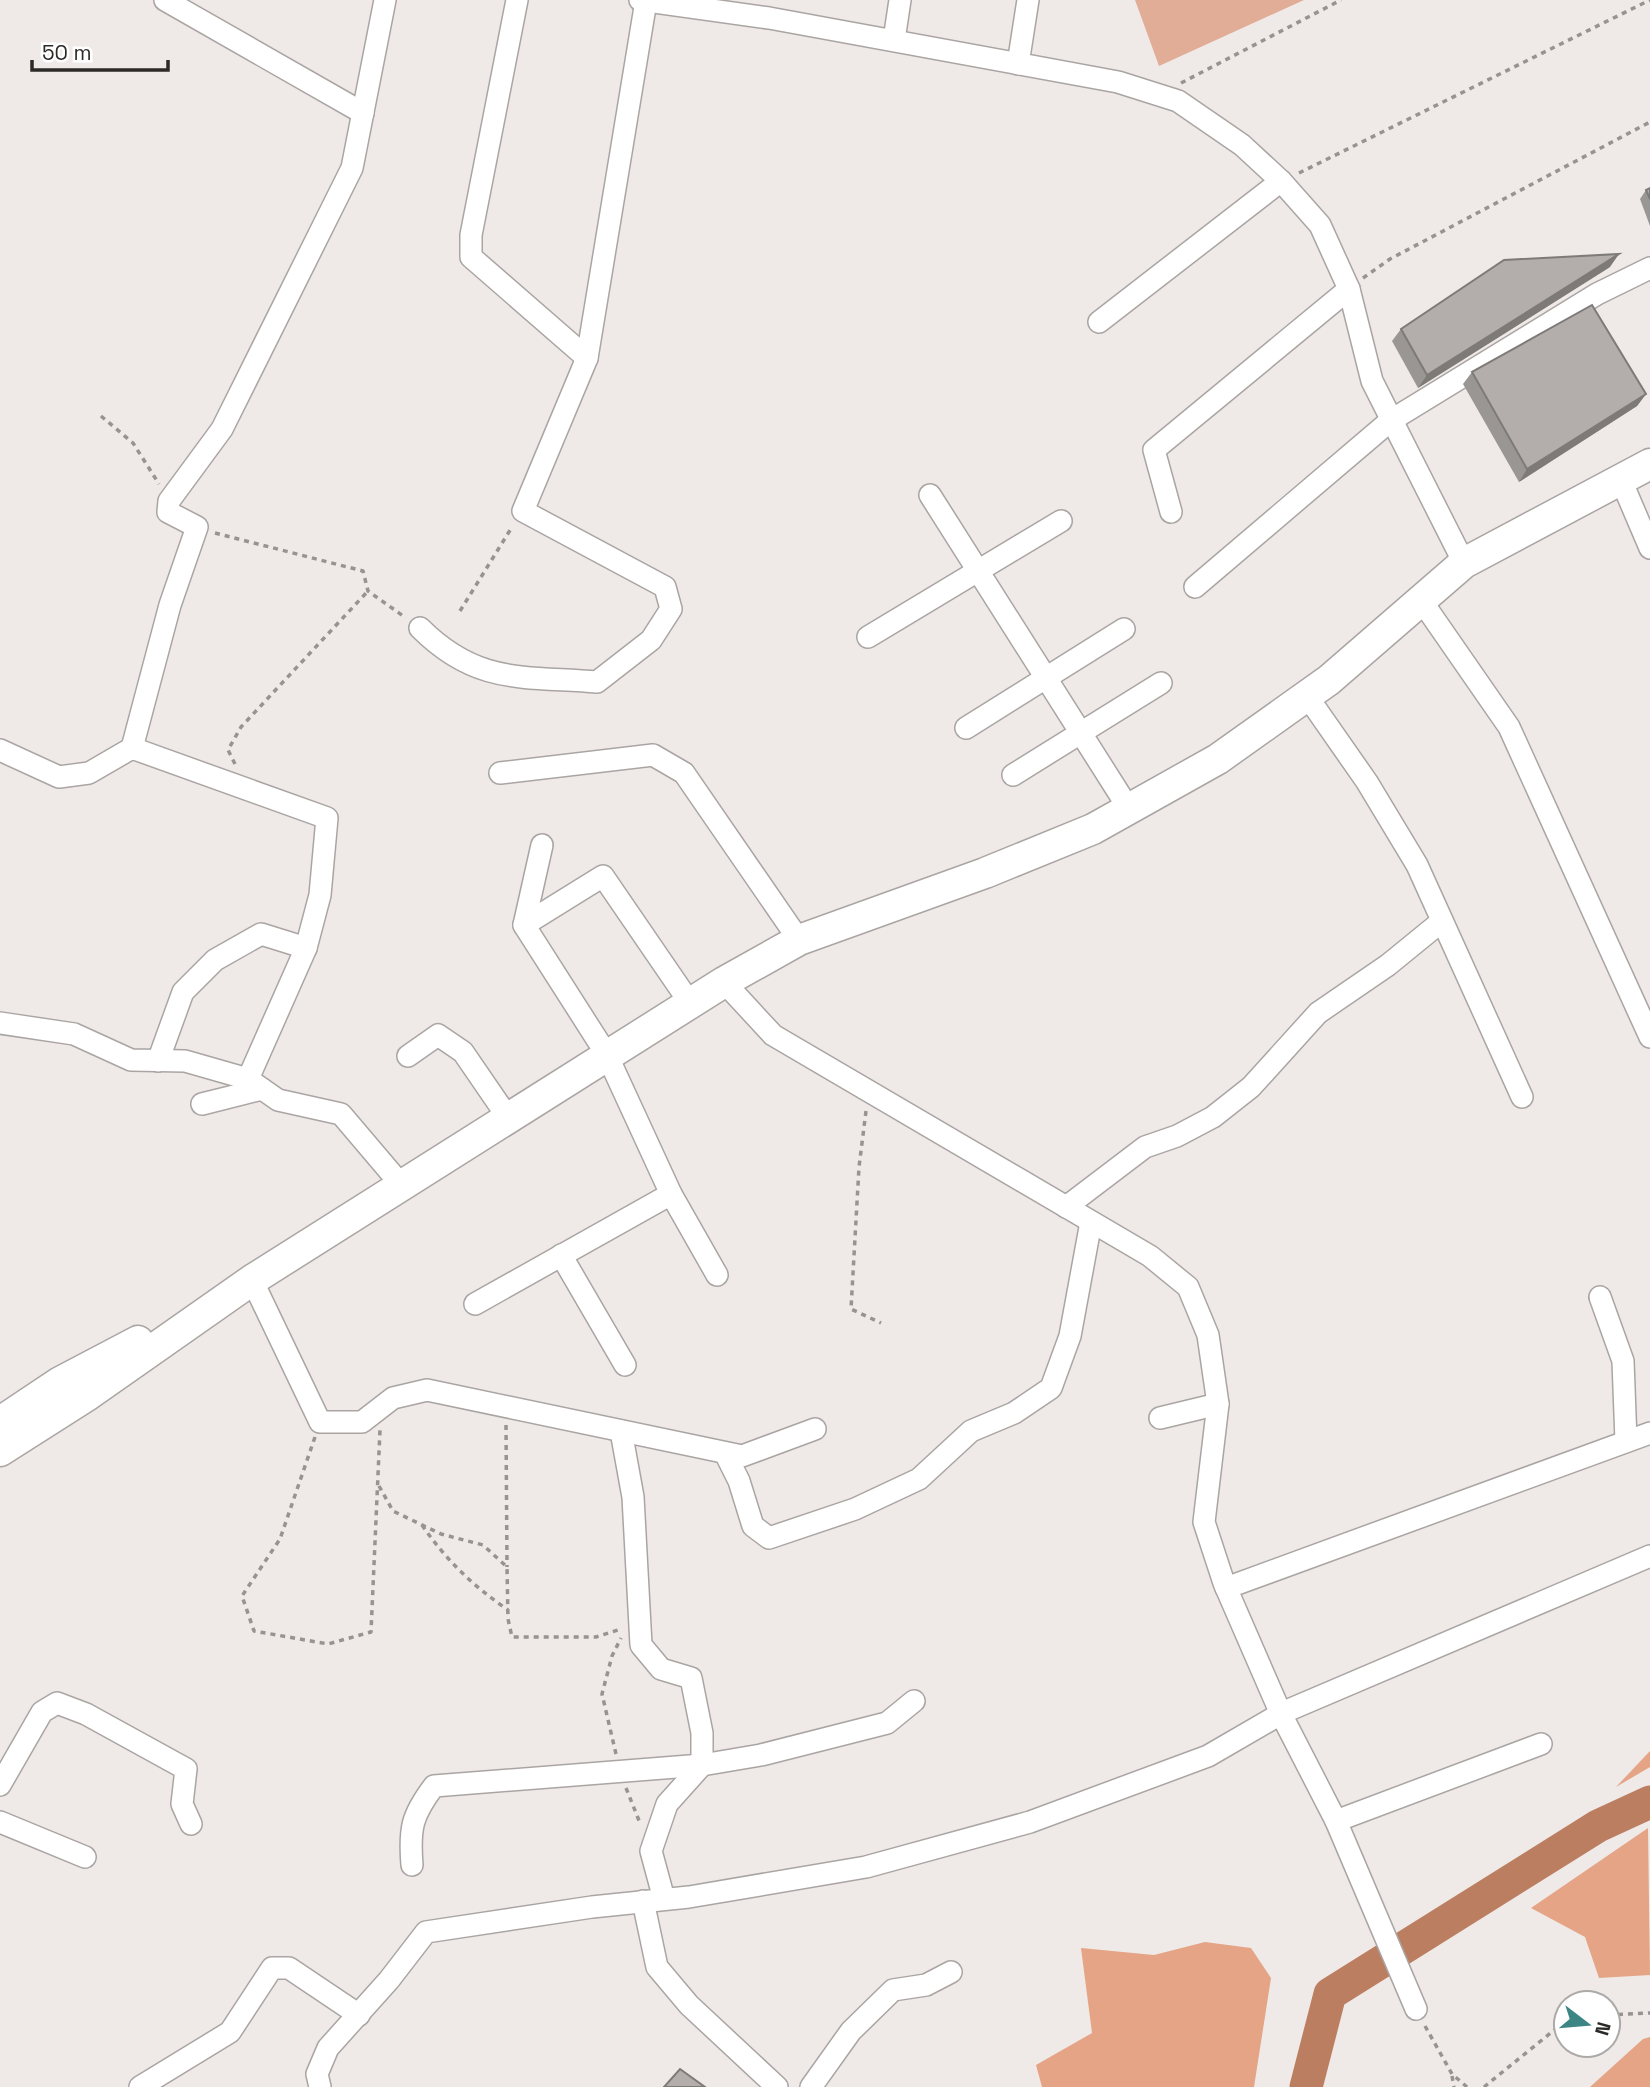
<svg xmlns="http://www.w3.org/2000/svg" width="1650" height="2087" font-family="'Space Grotesk',sans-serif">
<rect width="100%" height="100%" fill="#efeae7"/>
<!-- green -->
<polygon fill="#e1ad97" points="1135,0 1304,0 1159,66"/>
<!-- forest -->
<g fill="#e5a486">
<polygon points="1650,1751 1650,1767 1616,1787"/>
<polygon points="1648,1828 1650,1975 1599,1978 1585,1937 1531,1908"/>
<polygon points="1205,1942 1251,1948 1271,1978 1254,2087 1042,2087 1036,2065 1092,2033 1081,1948 1154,1955"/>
<polygon points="1650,2037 1650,2087 1590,2087 1643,2039"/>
</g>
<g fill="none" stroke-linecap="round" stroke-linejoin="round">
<!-- river -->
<polyline stroke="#bc7e61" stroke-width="33" points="1306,2087 1330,1994 1598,1826 1650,1802"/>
<!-- minor casing -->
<g stroke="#aaa5a3" stroke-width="24">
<g id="minor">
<polyline points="165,0 363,113"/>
<polyline points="517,0 471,235 471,257 587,358"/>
<polyline points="640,0 769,18 1118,82 1178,101 1242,145 1281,181 1320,225 1349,289 1372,381 1464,563"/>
<polyline points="894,40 900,0"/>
<polyline points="1018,64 1028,0"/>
<polyline points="1099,322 1281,181"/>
<polyline points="1621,480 1650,548"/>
<polyline points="930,495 1129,809"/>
<polyline points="1171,512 1154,450 1349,289"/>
<polyline points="1195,587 1390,421 1597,294 1650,268"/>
<polyline points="1421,600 1509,727 1650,1037"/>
<path d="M 420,628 C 477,685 524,676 597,682 L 651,640 L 671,609 L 665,587 L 523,511 L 587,358 L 646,1"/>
<polyline points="868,637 1061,521"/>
<polyline points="1307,696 1367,782 1417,865 1522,1097"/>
<polyline points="966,728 1124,629"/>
<polyline points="132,748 170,605 197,527 168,512 169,501 222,429 352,168 385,0"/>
<polyline points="0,750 59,777 89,773 132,748 327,818 320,895 306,948 248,1079 278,1100 341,1114 403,1187"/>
<polyline points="500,773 653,755 684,773 799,940"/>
<polyline points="1013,775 1161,683"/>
<polyline points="524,925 542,845"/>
<polyline points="724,982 773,1035 1150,1256 1188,1287 1208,1335 1218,1404 1204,1522 1224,1583 1281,1714 1336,1821 1416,2009"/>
<polyline points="690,1003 603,876 524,925 607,1055 671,1194 717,1275"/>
<polyline points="0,1023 74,1034 131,1060 185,1061 248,1079"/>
<polyline points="408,1056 438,1035 463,1052 509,1119"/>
<polyline points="158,1061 183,992 215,960 261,934 306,948"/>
<polyline points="202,1104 262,1089"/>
<polyline points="1066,1207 1145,1147 1177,1136 1213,1117 1251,1087 1318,1013 1388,965 1442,921"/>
<polyline points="561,1255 625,1365"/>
<polyline points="252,1280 320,1422 362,1422 393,1398 427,1390 742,1456 815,1429"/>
<polyline points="1600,1297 1623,1361 1626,1441"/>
<polyline points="475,1304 671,1194"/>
<polyline points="1160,1418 1218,1404"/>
<polyline points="621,1431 633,1497 641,1645 661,1669 691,1678 702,1733 702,1765 667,1804 651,1851 664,1899"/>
<polyline points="725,1453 739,1481 753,1526 769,1538 855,1509 919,1479 971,1431 1014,1413 1051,1388 1070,1336 1091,1222"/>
<polyline points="1226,1588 1650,1433"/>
<polyline points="0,1785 42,1712 57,1703 86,1714 186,1769 182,1804 191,1824"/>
<polyline points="1336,1821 1541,1744"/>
<polyline points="0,1822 85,1857"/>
<path d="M 412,1865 C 409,1828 412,1815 434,1786 L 702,1765 L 761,1755 L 887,1723 L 914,1701"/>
<polyline points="643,1901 657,1967 689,2005 777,2087"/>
<polyline points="140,2087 230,2032 272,1968 289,1968 359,2015"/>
<polyline points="320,2087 317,2074 328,2048 389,1980 426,1932 592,1907 689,1897 866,1867 1030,1822 1208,1756 1284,1712 1650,1556"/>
<polyline points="811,2087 851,2031 893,1990 926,1985 951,1972"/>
</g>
</g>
<!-- secondary casing -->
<g stroke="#aaa5a3" stroke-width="33">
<g id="secondary">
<polyline points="0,1422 60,1382 138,1341"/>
<polyline points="0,1451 88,1395 252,1280 724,982 799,940 985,873 1093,829 1218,759 1329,680 1464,563 1650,464"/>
</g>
</g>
<!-- path -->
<g stroke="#979391" stroke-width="3.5" stroke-dasharray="5 5" stroke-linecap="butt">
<polyline points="1181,83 1341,0"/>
<polyline points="1299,173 1650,0"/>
<polyline points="1363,278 1390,259 1650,122"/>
<polyline points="101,416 133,443 159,484"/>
<polyline points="215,533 363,571 368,591 406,618"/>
<polyline points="460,611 512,527"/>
<polyline points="235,764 228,750 241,727 368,591"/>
<polyline points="866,1111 859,1167 851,1309 881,1323"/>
<polyline points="506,1425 507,1567"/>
<polyline points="315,1437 280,1539 242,1596 254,1631 328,1644 371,1632 380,1430"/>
<polyline points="379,1486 393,1511 441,1534 483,1545 507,1567 508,1619 512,1637 596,1637 621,1629"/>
<path d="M 422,1525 C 446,1560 473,1586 508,1610"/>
<polyline points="616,1754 602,1694 612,1656 621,1638"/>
<polyline points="626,1788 640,1823"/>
<polyline points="1608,2015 1650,2013"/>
<polyline points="1425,2026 1452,2074 1467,2087"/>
<polyline points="1452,2076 1454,2087"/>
<polyline points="1484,2087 1558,2027 1566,2024"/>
</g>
<!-- minor -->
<use href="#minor" stroke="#fff" stroke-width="21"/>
<!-- secondary -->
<use href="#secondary" stroke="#fff" stroke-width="30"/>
</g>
<!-- wall -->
<g fill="#9a9693">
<polygon points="1650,188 1650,226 1640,199 1646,190"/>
<polygon points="1610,267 1418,388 1392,341 1401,329"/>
<polygon points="1472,372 1646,394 1637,406 1519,482 1463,384"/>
</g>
<!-- shaded-wall -->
<g fill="#7d7a78">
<polygon points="1619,254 1610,267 1418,388 1427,375"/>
<polygon points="1646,394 1637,406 1519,482 1527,469"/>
</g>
<!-- building -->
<g fill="#b3aeab" stroke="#7d7a78" stroke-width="2">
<polygon points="1650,188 1650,199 1646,190"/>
<polygon points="1619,254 1427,375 1401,329 1504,260"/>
<polygon points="1592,305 1646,394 1527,469 1472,372"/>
<polygon points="680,2069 705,2087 664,2087"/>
</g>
<!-- north arrow -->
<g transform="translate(1587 2024) rotate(106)"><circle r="33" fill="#ffffff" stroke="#abaaa9" stroke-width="2"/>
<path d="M0-5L12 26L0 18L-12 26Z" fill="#3c8585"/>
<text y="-10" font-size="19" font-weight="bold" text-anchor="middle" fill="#2c2a29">N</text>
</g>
<!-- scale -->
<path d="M32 60v10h136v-10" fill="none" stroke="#2c2a29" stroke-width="3.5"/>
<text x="42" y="60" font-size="21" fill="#2c2a29" stroke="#ffffff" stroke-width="5" paint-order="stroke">50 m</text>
</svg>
